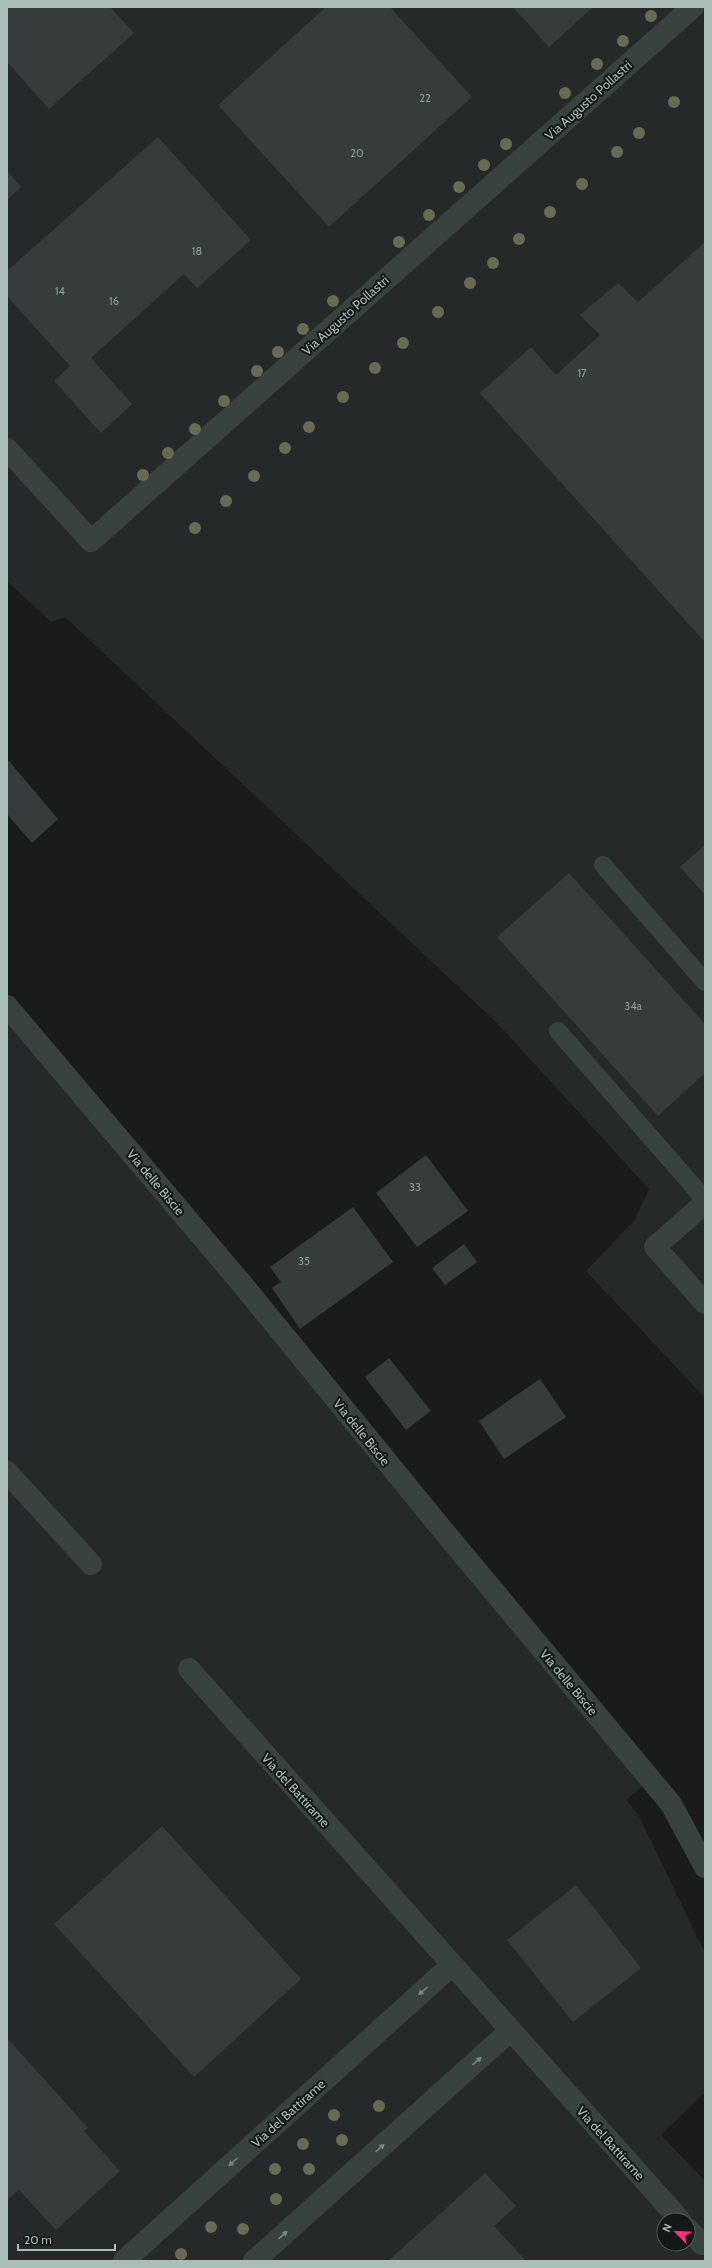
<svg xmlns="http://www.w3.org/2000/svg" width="712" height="2268" font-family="Cabin,sans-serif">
<rect width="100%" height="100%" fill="#1a1c1c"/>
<!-- built -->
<g fill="#252929" fill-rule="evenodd">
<polygon points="7,7 705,7 705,1398 586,1271 634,1221 649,1189 498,1024 65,617 51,622 7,581"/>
<path d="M 7,1004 L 645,1784 L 626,1800 L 638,1814 L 705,1953 L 705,2092 L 661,2135 L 705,2181 L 705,2261 L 7,2261 ZM 664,2220 L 688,2220 L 688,2244 L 664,2244 Z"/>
</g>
<!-- building -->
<g fill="#363b3b">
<polygon points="7,7 110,7 134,33 49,109 7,62"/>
<polygon points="326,7 390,7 472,97 329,227 218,105"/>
<polygon points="513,7 593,7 549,47"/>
<polygon points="158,137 251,240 197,288 184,274 91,358 132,404 101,433 54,381 70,366 7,296 7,271"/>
<polygon points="7,171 21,187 7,200"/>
<polygon points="705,242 705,640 704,641 480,393 531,347 556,375 600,335 580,315 618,283 638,302"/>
<polygon points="9,761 58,819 32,843 7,814 7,763"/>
<polygon points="705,845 705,895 680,867"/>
<polygon points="569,873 705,1024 705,1073 658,1116 497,937"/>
<polygon points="426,1155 468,1211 417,1247 376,1193"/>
<polygon points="353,1207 393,1262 300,1329 272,1288 281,1282 270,1267"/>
<polygon points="464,1244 477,1262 445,1285 432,1268"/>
<polygon points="389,1358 431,1411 406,1430 365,1377"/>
<polygon points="540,1379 566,1417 504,1459 479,1421"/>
<polygon points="162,1826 301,1979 194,2077 54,1924"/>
<polygon points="576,1885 641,1968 573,2022 507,1940"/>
<polygon points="7,2038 88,2128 84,2131 120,2171 56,2230 19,2190 7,2200"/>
<polygon points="485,2173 516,2206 494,2226 526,2261 388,2261"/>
</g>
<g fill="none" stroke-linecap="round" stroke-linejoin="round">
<!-- service -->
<g stroke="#3a4240" stroke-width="18">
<polyline points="603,865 705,982"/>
<polyline points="558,1031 694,1187 705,1202"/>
</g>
<!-- minor -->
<g stroke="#3a4240" stroke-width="22">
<polyline points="7,449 91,541 693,7"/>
<polyline points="7,1006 242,1284 441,1528 671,1804 705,1867"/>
<polyline points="705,1203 655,1247 705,1303"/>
<polyline points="7,1472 91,1564"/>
<polyline points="189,1669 680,2220"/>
<polyline points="688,2229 702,2244"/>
<polyline points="124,2261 452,1965"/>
<polyline points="254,2261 510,2031"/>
</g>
</g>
<!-- trees -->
<g fill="#686a54">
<circle cx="651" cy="16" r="6"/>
<circle cx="623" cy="41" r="6"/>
<circle cx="597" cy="64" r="6"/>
<circle cx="565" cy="93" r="6"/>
<circle cx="674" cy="102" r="6"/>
<circle cx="639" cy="133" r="6"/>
<circle cx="506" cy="144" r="6"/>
<circle cx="617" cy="152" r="6"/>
<circle cx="484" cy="165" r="6"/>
<circle cx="582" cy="184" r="6"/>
<circle cx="459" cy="187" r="6"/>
<circle cx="550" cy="212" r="6"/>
<circle cx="429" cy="215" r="6"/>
<circle cx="519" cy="239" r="6"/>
<circle cx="399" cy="242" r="6"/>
<circle cx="493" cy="263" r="6"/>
<circle cx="470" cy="283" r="6"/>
<circle cx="333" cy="301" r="6"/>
<circle cx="438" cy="312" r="6"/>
<circle cx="303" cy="329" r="6"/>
<circle cx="403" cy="343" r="6"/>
<circle cx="278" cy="352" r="6"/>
<circle cx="375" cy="368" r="6"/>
<circle cx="257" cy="371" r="6"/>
<circle cx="343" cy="397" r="6"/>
<circle cx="224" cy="401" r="6"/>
<circle cx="309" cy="427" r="6"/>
<circle cx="195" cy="429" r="6"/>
<circle cx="285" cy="448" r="6"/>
<circle cx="168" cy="453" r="6"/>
<circle cx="143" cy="475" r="6"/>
<circle cx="254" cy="476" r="6"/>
<circle cx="226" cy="501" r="6"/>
<circle cx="195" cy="528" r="6"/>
<circle cx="379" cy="2106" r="6"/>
<circle cx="334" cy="2115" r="6"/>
<circle cx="342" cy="2140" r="6"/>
<circle cx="303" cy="2144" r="6"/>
<circle cx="275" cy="2169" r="6"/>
<circle cx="309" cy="2169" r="6"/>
<circle cx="276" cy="2199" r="6"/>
<circle cx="211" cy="2227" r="6"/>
<circle cx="243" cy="2229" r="6"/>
<circle cx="181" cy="2254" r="6"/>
</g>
<!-- one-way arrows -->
<defs><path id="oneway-solid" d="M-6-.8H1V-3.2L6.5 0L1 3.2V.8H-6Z"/></defs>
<g fill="#788681">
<use href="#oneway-solid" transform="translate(423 1991) rotate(138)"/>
<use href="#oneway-solid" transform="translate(477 2061) rotate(-42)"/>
<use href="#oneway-solid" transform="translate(380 2148) rotate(-42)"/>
<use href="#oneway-solid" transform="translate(233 2162) rotate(138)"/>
<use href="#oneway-solid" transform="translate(283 2235) rotate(-42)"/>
</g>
<g text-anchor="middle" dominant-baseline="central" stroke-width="4" stroke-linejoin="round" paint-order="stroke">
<!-- number labels -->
<g font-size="11" fill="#8e9c98">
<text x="425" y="98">22</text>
<text x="357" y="153">20</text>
<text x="197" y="251">18</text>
<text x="60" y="291">14</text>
<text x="114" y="301">16</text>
<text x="582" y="373">17</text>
<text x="633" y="1006">34a</text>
<text x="415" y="1187">33</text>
<text x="304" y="1261">35</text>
</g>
<!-- street labels -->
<g font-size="13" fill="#abbdb7" stroke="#141717">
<text transform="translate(588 100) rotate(-42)">Via Augusto Pollastri</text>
<text transform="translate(345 315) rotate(-42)">Via Augusto Pollastri</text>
<text transform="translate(156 1182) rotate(50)">Via delle Biscie</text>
<text transform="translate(362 1432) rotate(51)">Via delle Biscie</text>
<text transform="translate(569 1682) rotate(50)">Via delle Biscie</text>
<text transform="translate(296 1790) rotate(48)">Via del Battirame</text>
<text transform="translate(288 2113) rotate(-42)">Via del Battirame</text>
<text transform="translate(611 2143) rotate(48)">Via del Battirame</text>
</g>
</g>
<!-- border -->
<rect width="712" height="2268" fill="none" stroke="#abbdb7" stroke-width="16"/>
<!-- north arrow -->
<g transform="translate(676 2232) rotate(294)"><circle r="19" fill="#141717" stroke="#505957"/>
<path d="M0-3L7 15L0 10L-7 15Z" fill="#ff2f7c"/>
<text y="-6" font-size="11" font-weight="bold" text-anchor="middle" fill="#abbdb7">N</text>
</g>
<!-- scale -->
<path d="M18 2244v6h97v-6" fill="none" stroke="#abbdb7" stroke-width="2"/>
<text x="24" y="2244" font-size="12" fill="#abbdb7" stroke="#141717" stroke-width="3" paint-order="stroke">20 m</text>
</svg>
